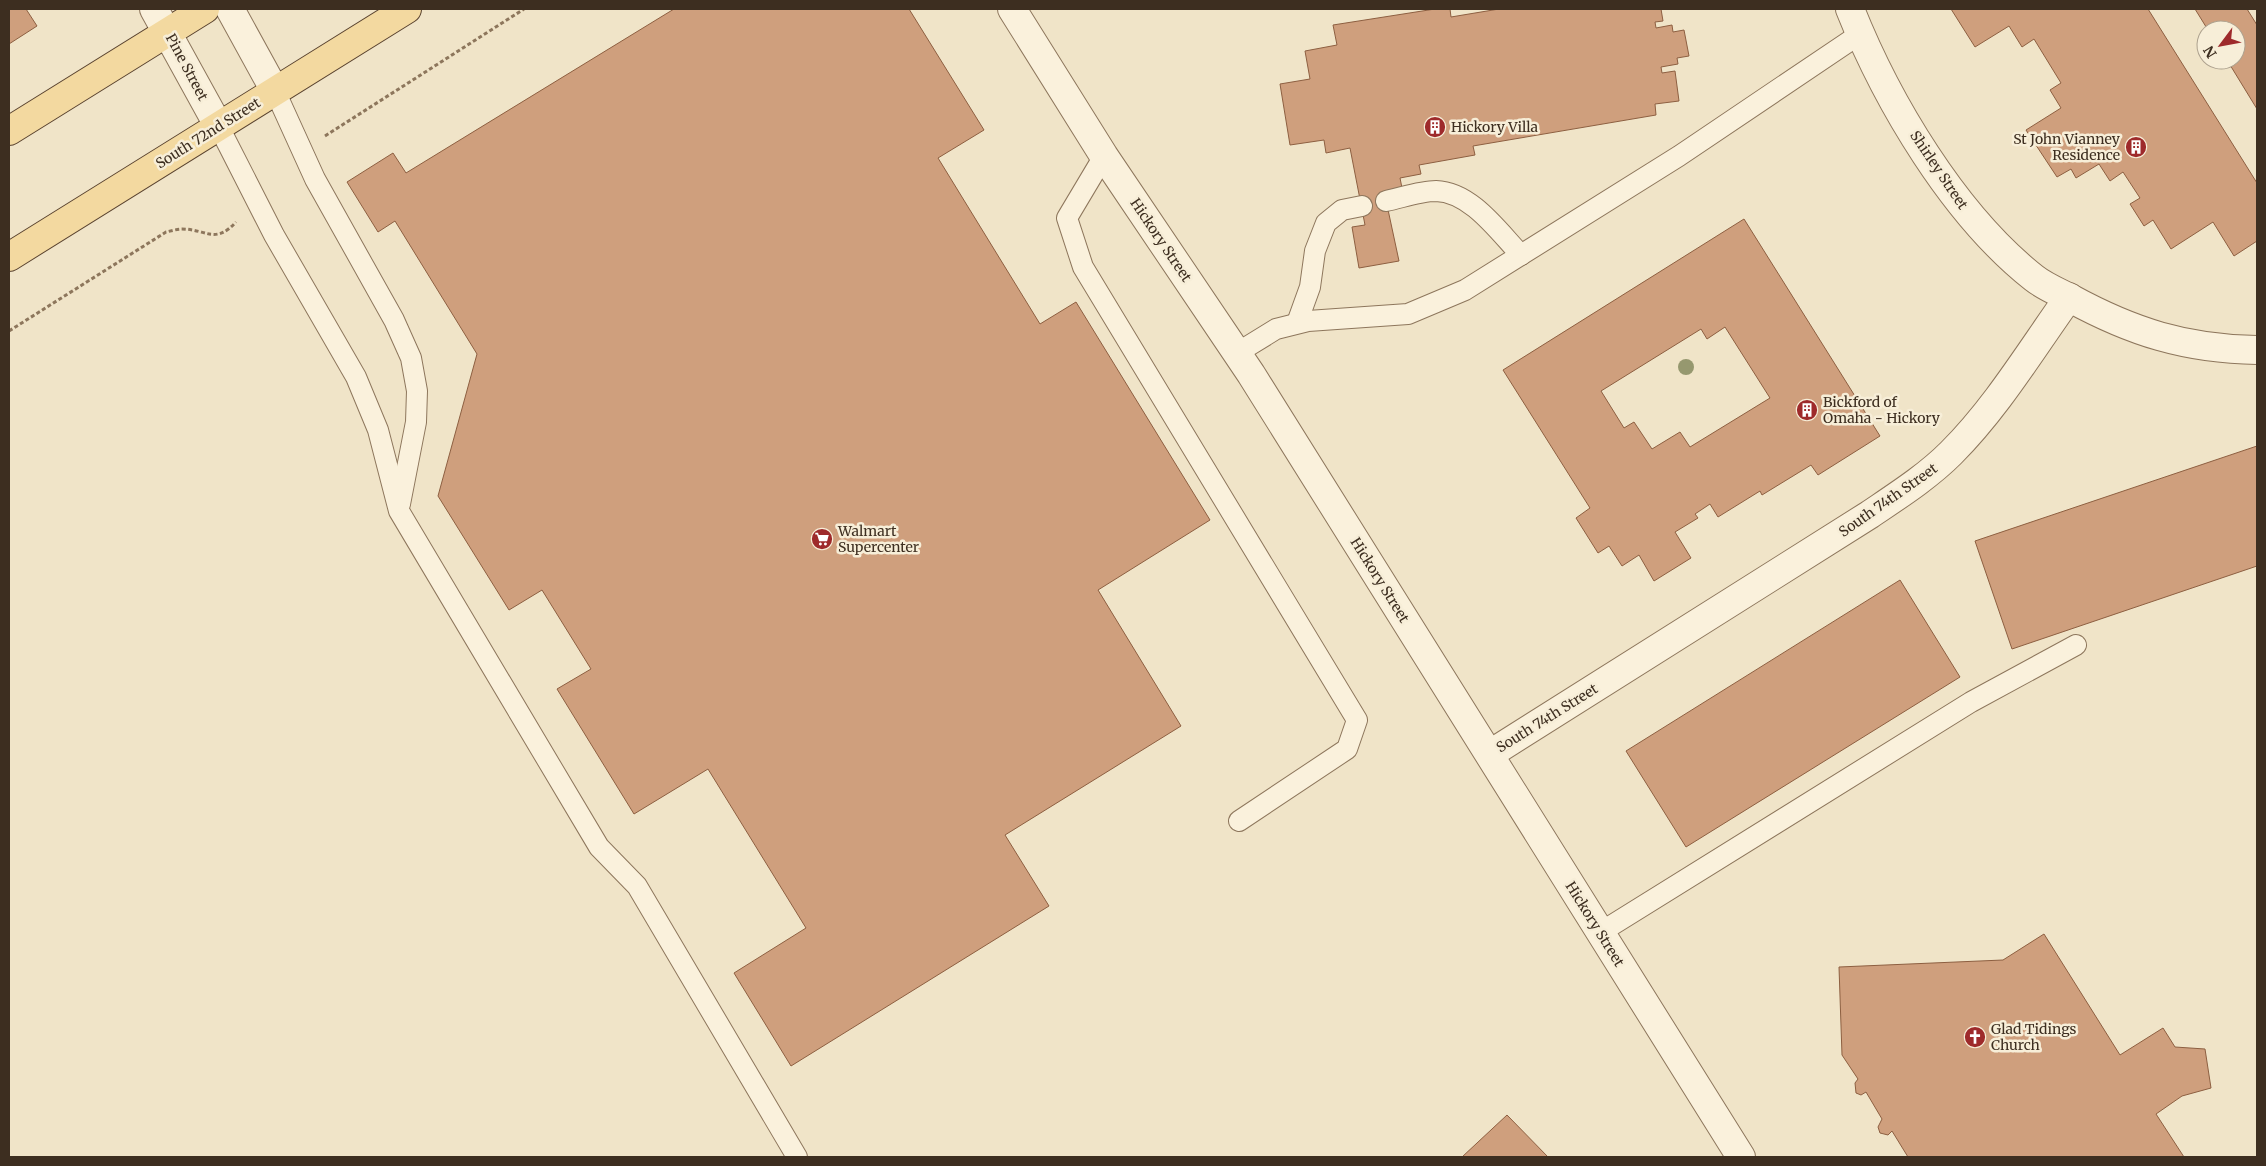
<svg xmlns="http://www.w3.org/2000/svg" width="2266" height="1166" font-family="Merriweather,serif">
<rect width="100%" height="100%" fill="#f0e4c8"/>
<!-- building -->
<g fill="#cf9f7d" stroke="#8d5f41" fill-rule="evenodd">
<polygon points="9,9 26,9 37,26 9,44"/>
<polygon points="674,9 909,9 984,130 938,158 1040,324 1076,302 1210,520 1098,590 1181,726 1005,835 1049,906 791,1066 734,973 806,928 708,769 634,814 557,689 591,669 542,590 509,610 438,496 477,354 395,221 378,232 347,182 393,153 406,173"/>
<polygon points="1435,9 1450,9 1451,17 1499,9 1661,9 1663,21 1655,22 1656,28 1672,25 1673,32 1684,30 1689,56 1677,58 1678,64 1661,67 1662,73 1675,71 1679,101 1655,104 1656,115 1473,146 1475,155 1419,165 1421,174 1400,178 1402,188 1384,191 1399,261 1359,268 1352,227 1365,225 1350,148 1326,153 1324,140 1290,145 1280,84 1310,79 1305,51 1337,45 1333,25"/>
<polygon points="1951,9 2148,9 2257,183 2257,241 2234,256 2213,222 2171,249 2153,220 2144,226 2130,204 2140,198 2123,172 2110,181 2099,164 2076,178 2071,169 2057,177 2026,130 2061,108 2050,90 2061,83 2034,39 2022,47 2009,26 1975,47"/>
<polygon points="2195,9 2247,9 2257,25 2257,109 2227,60 2236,60 2236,30 2208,30"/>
<path d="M 1744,219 L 1880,436 L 1818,475 L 1811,465 L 1762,495 L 1760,491 L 1718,517 L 1710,504 L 1695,514 L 1698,518 L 1675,532 L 1691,558 L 1654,581 L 1639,555 L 1622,566 L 1609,546 L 1598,553 L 1576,518 L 1590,508 L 1503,370 ZM 1725,327 L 1770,398 L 1690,447 L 1680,432 L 1652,449 L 1634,422 L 1624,428 L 1601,391 L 1701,329 L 1707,339 Z"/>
<polygon points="2257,446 2257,566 2012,649 1975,541"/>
<polygon points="1900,580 1960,677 1686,847 1626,751"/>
<polygon points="2044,934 2120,1055 2163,1028 2175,1047 2205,1049 2211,1088 2182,1096 2156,1114 2184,1157 1908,1157 1892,1131 1888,1135 1880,1133 1878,1127 1882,1119 1866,1092 1861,1095 1856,1093 1855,1083 1858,1079 1842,1055 1839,967 2003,960"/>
<polygon points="1507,1115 1548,1157 1462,1157"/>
</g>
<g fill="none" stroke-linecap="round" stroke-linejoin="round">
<!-- service casing -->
<g stroke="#8d765c" stroke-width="22">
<g id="service">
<polyline points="275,91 315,179 394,320 411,358 417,391 416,422 400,504"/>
<polyline points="219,127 274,235 356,377 378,430 399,511 599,847 637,886 797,1157"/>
<polyline points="1104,156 1067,218 1083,267 1357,720 1347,749 1239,821"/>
<path d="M 1386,201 C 1401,198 1420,191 1436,191 C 1471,192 1498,231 1521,255"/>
<polyline points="1297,323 1310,287 1315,251 1326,223 1342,210 1362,206"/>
<polyline points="1237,353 1276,329 1308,321 1408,314 1465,290 1679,156 1860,34"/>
<polyline points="1601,932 1971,702 2076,645"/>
</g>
</g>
<!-- minor casing -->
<g stroke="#8d765c" stroke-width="30">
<g id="minor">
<polyline points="1012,9 1104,156 1251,374 1741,1157"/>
<path d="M 1850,9 C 1887,102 1954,215 2034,278 C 2044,286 2058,292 2070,298 C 2132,332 2186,349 2257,350"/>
<path d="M 1490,754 L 1869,515 C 1897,496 1927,477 1951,453 C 1997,407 2031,350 2069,297"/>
</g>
</g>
<!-- tertiary casing -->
<g stroke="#8d765c" stroke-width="30">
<g id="tertiary">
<polyline points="154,9 219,127"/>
<polyline points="230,9 275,91"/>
</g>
</g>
<!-- primary casing -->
<g stroke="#5b4430" stroke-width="30">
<g id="primary">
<polyline points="9,131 205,9"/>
<polyline points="9,257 407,9"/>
</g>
</g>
<!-- path -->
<g stroke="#8d765c" stroke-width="3" stroke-dasharray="4 2.5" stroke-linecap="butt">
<polyline points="325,136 524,9"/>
<path d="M 9,331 L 166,232 C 171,231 177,229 182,229 C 206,229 215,245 236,222"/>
</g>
<!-- service -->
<use href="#service" stroke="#faf1dc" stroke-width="20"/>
<!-- minor -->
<use href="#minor" stroke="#faf1dc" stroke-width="28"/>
<!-- tertiary -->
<use href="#tertiary" stroke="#faf1dc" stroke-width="28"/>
<!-- primary -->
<use href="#primary" stroke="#f3d9a0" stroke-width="28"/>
</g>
<!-- trees -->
<circle fill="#96986f" cx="1686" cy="367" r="8"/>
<!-- icons -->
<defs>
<g id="building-disc" transform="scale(1.125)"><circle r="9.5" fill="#9e2a2b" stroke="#f7eed8"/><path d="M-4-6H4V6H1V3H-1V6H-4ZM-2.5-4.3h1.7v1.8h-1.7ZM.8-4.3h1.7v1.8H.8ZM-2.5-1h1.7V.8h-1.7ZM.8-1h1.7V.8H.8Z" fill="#fff"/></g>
<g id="supermarket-disc" transform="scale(1.125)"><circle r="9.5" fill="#9e2a2b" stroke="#f7eed8"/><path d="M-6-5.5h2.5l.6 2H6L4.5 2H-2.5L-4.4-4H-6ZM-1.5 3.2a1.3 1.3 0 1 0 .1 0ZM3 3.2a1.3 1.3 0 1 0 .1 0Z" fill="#fff"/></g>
<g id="church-disc" transform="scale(1.125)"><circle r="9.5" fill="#9e2a2b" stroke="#f7eed8"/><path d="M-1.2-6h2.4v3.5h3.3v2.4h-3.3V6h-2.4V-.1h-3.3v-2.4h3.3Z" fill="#fff"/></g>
</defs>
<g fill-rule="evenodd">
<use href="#building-disc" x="1435" y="127"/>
<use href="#building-disc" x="2136" y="147"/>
<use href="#building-disc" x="1807" y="410"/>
<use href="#supermarket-disc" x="822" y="539"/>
<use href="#church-disc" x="1975" y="1037"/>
</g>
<g text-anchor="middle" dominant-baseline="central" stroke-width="5" stroke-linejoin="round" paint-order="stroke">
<!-- street labels -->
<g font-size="14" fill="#3d2e20" stroke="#f7eed8">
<text transform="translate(187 67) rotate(62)">Pine Street</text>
<text transform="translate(208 133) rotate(-32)">South 72nd Street</text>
<text transform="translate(1939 170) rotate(56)">Shirley Street</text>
<text transform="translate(1161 240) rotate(56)">Hickory Street</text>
<text transform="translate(1888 500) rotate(-35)">South 74th Street</text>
<text transform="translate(1380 580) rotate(58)">Hickory Street</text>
<text transform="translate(1547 718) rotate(-32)">South 74th Street</text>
<text transform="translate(1595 924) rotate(58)">Hickory Street</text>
</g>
<!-- poi labels -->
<g font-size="14" fill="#3d2e20" stroke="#f7eed8" text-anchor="start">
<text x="1451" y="127">Hickory Villa</text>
<text x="2120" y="139" text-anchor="end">St John Vianney<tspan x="2120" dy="16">Residence</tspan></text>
<text x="1823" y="402">Bickford of<tspan x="1823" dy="16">Omaha - Hickory</tspan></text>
<text x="838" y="531">Walmart<tspan x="838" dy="16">Supercenter</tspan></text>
<text x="1991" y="1029">Glad Tidings<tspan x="1991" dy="16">Church</tspan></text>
</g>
</g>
<!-- border -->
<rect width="2266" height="1166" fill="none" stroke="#3d2e20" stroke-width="20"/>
<!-- north arrow -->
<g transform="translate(2221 45) rotate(238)"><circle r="24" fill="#f7eed8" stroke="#ada18e"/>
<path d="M0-4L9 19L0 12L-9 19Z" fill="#9e2a2b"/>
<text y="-8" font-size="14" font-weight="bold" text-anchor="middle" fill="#3d2e20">N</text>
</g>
</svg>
